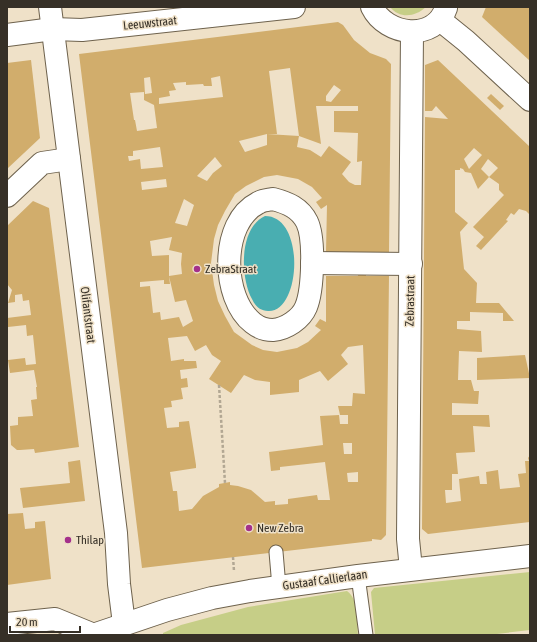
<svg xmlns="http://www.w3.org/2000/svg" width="537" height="642" font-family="'Asap Condensed',sans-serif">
<rect width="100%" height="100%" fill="#efe1c8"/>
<!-- green -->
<g fill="#c6ce87">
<path d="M 390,7 L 426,7 C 415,17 400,19 390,7 Z"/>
<polygon points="530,572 530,630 488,635 375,635 371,592 374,588"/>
<path d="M 347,591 C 359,599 357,622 358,635 L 163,635 L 163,633 L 181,625 L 248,607 Z"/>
</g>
<!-- water -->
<path fill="#49aeb1" d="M 265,216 C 306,216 301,313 268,311 C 260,311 255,306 252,299 C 240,277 239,228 265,216 Z"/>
<!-- building -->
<g fill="#d1ad6c" fill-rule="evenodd">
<polygon points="486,7 530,7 530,61 482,17"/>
<path d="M 338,22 L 343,25 L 354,40 L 370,53 L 386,59 L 391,64 L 389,252 L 366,252 L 366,276 L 389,276 L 386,535 L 381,540 L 372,539 L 372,541 L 142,568 L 79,54 ZM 290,68 L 299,136 L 267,134 L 277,134 L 269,71 ZM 220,76 L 223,97 L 159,104 L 159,98 L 170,96 L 169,91 L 176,90 L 173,83 L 186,82 L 186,85 L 203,84 L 204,86 L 212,86 L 211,78 ZM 150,77 L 152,93 L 145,94 L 144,78 ZM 334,85 L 341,90 L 331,102 L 326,101 L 326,96 ZM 144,92 L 144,100 L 154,105 L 157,128 L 137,131 L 135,120 L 134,120 L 130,93 ZM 316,106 L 358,106 L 358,111 L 334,111 L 334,132 L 358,133 L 357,162 L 362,161 L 361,185 L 355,185 L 349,182 L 342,174 L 351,162 L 329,146 L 321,157 L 310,150 L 297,147 L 299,136 L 321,144 ZM 267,134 L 267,145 L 245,152 L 239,141 ZM 160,147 L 163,167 L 141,169 L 140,159 L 129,161 L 128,156 L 133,156 L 133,151 ZM 215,157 L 222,166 L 213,173 L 207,181 L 197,176 ZM 277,175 L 298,179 L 312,187 L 322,198 L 316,202 L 321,209 L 327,205 L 326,252 L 359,252 L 358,276 L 326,276 L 326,322 L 320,319 L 315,326 L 321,330 L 308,342 L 297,348 L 277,352 L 263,350 L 252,345 L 234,332 L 225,316 L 218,301 L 214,285 L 211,263 L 214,239 L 218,225 L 225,211 L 235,194 L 246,186 L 264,177 ZM 166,179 L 167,187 L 142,190 L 141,182 ZM 184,199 L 194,205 L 187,226 L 175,223 ZM 172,237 L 169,250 L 182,253 L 181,264 L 182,274 L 169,276 L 169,255 L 152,256 L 150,241 ZM 169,276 L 175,302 L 186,300 L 193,321 L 183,327 L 179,317 L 161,320 L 160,312 L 153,313 L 150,286 L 140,287 L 140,282 L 164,280 L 164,284 L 170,284 ZM 187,336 L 195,351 L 206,345 L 212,355 L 221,361 L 209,379 L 231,393 L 244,375 L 255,380 L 270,382 L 270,395 L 299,392 L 299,380 L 320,371 L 328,381 L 348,364 L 341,355 L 348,347 L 363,345 L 365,394 L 353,393 L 352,406 L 338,406 L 340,415 L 348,415 L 348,424 L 340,424 L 339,415 L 320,416 L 323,445 L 269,452 L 271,471 L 280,470 L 280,467 L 325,462 L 330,500 L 318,500 L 317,495 L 288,499 L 288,504 L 275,505 L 275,501 L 265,502 L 251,490 L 238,486 L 230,485 L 230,482 L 219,484 L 219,487 L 203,496 L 192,509 L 179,511 L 177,491 L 173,491 L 170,472 L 196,468 L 196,465 L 189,421 L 179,422 L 179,427 L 167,428 L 164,408 L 172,407 L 171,401 L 183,399 L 181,388 L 188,387 L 187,378 L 181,379 L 180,370 L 197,368 L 196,361 L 184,361 L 184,359 L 171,361 L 168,338 ZM 343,443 L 352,443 L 352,454 L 344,454 ZM 358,472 L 358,482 L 348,482 L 347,473 Z"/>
<polygon points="31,60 40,138 7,169 7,63"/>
<path d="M 438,60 L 530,147 L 530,215 L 526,211 L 519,209 L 514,215 L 511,213 L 506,220 L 508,221 L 481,250 L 476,246 L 484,237 L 473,227 L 504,195 L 499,190 L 499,184 L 489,177 L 498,168 L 488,159 L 481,169 L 489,177 L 478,189 L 471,173 L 465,172 L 463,169 L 460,168 L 460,170 L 455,170 L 455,212 L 468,223 L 460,232 L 464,269 L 477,283 L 476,303 L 499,303 L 514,321 L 503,321 L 503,313 L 470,312 L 470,321 L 457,321 L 457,329 L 481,331 L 482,352 L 459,351 L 458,380 L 471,380 L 474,391 L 479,391 L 478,404 L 452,403 L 452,415 L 489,415 L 490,427 L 473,426 L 475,452 L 456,453 L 458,474 L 452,474 L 452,490 L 445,490 L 446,503 L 461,501 L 459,479 L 479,476 L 480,484 L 487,484 L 486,472 L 498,470 L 500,489 L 520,487 L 518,474 L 526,473 L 525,461 L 529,461 L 528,458 L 530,455 L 530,522 L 428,534 L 422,529 L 425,117 L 448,119 L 436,106 L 432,111 L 425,111 L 425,65 ZM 474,148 L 482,155 L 469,169 L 464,159 Z"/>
<polygon points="491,94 504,106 500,110 487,98"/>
<polygon points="33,201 49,208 79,447 35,453 34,449 20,450 17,450 11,445 10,426 18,425 18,417 33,416 31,400 37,399 36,387 37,387 34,370 10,373 8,360 25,358 26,365 36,364 33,335 27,336 26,325 8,327 7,320 7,318 31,315 29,300 23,301 22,294 15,295 15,302 8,303 12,290 7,284 7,226"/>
<polygon points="525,355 530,378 477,380 477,358"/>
<polygon points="80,460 85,501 23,508 20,488 70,483 68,462"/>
<polygon points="23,513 25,529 35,528 35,522 45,521 51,579 7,585 7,514"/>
</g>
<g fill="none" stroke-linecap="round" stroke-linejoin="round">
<!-- service casing -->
<g stroke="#6e624d" stroke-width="15">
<g id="service">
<polyline points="276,552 279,587"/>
<polyline points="358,576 366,635"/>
</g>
</g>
<!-- minor casing -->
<g stroke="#6e624d" stroke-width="24">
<g id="minor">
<polyline points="50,7 116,533 119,584 124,624"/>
<polyline points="7,35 53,29 82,30 294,7"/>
<polyline points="7,196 42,163 69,159"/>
<path d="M 273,199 C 288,203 300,208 307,222 C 315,239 313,290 306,307 C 301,319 286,329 273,330 C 266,330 258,327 253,323 C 221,298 220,222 258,203 C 263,200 269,200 273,199 Z"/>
<polyline points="312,263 411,264"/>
<polyline points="411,569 408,539 412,32"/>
<polyline points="7,624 55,619 94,635"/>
</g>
</g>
<!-- tertiary casing -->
<g stroke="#6e624d" stroke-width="24">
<g id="tertiary">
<path d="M 372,7 C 386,36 435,42 446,8"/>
<polyline points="440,20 466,41 530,100"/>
<polyline points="93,635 167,610 212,598 250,591 358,576 530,556"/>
</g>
</g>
<!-- path -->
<g stroke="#b2a793" stroke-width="2.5" stroke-dasharray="3 2" stroke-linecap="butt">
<polyline points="219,385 225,483"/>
<polyline points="233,557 234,571"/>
</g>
<!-- service -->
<use href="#service" stroke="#fff" stroke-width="13"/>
<!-- minor -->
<use href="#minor" stroke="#fff" stroke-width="22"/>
<!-- tertiary -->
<use href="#tertiary" stroke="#fff" stroke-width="22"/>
</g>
<!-- markers -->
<g fill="#a4308b" stroke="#efe1c8" stroke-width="1.5">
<circle cx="197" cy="269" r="4"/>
<circle cx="249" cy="528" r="4"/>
<circle cx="68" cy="540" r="4"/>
</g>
<g text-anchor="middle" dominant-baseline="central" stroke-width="3" stroke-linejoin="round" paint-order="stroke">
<!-- street labels -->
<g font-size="12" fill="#363027" stroke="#efe1c8">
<text transform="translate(150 23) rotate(-6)">Leeuwstraat</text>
<text transform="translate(410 301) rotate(-89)">Zebrastraat</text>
<text transform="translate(88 315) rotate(83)">Olifantstraat</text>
<text transform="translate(325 580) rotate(-8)">Gustaaf Callierlaan</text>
</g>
<!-- poi labels -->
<g font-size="12" fill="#363027" stroke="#efe1c8" text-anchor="start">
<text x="205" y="269">ZebraStraat</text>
<text x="257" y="528">New Zebra</text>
<text x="76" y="540">Thilap</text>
</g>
</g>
<!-- border -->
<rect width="537" height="642" fill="none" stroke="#363027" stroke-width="16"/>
<!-- scale -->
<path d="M10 626v6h70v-6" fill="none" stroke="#363027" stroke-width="2"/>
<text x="16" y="626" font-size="12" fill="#363027" stroke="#efe1c8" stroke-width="3" paint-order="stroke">20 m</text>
</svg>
